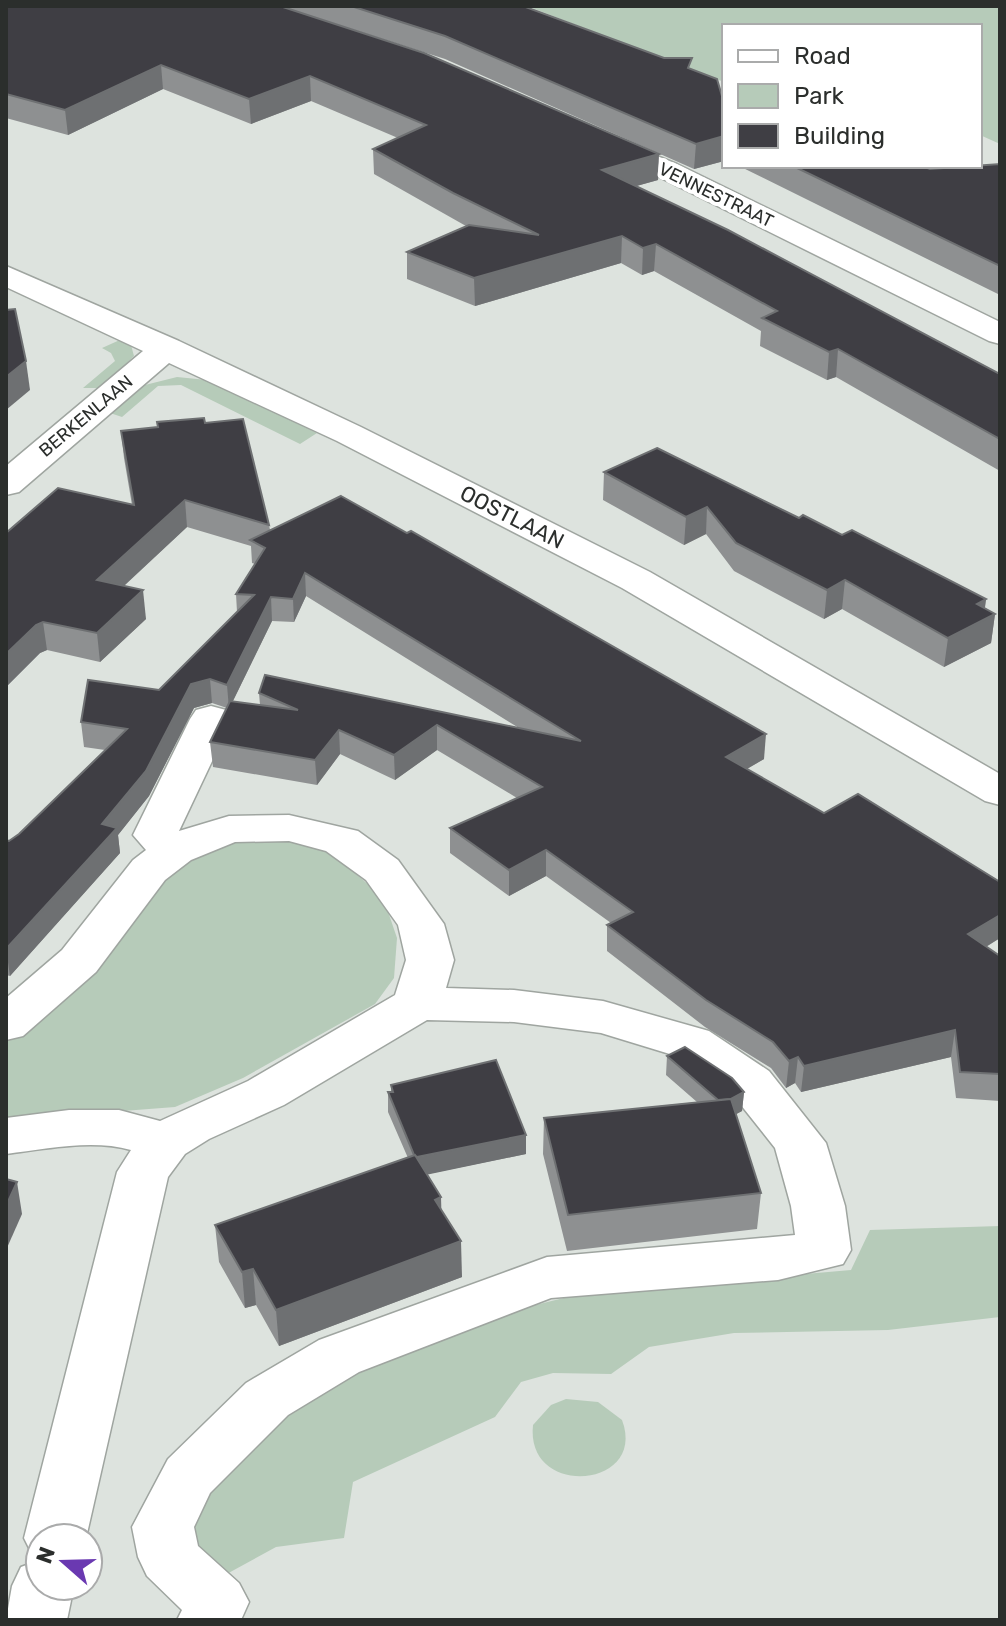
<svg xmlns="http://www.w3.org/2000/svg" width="1006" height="1626" font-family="Rubik,sans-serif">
<rect width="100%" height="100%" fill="#dde3de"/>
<!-- green -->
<g fill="#b6cbb9">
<polygon points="527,6 1000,6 1000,144 980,135 980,26 724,26 724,82"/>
<polygon points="122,339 131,345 134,356 101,388 83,388 115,361 111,353 102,348"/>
<polygon points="177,377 207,380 317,433 300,444 181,385 158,386 122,417 110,413 137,387"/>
<polygon points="268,836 329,851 383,897 397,938 394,978 375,1004 243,1078 175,1107 6,1120 6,1043 179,862 228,841"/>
<polygon points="1000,1226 1000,1317 888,1330 734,1333 649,1347 611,1374 553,1373 521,1382 495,1417 353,1482 344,1538 276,1547 223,1576 187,1535 195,1500 274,1416 347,1373 470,1321 584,1293 851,1270 870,1230"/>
<path d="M 566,1399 L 598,1402 L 622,1420 C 648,1489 525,1499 533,1425 L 551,1405 Z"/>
</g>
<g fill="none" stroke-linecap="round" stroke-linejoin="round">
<!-- minor casing -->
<g stroke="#9fa5a0" stroke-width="3">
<g id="minor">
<polygon points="602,134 677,164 1000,322 1000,344 989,341 657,176 592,148 588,142 592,136"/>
<polygon points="6,266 179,341 361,427 650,572 1000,774 1000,805 985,801 622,588 337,441 169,363 19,492 6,495 6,466 143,351 6,287"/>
<path d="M 211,706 L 226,710 L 232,719 L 179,831 L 229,816 L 289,815 L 358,831 L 398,860 L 444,924 L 454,960 L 446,988 L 514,990 L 603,1001 L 709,1031 L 769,1071 L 826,1143 L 845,1206 L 851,1250 L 843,1264 L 778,1280 L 551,1298 L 359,1372 L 288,1415 L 210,1493 L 194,1527 L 198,1546 L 239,1583 L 249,1602 L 241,1620 L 177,1620 L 182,1610 L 147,1576 L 138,1557 L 132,1527 L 168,1459 L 246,1383 L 319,1340 L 547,1257 L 795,1235 L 791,1206 L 775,1148 L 733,1095 L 673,1055 L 601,1033 L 514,1022 L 427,1020 L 284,1105 L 209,1139 L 185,1154 L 168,1177 L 86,1538 L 40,1538 L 40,1559 L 33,1556 L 24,1538 L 117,1172 L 131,1150 C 92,1139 46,1149 6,1154 L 6,1118 L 69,1110 L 119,1110 L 160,1121 L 248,1081 L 395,995 L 406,960 L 398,925 L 366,880 L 326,851 L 289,841 L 235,842 L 191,860 L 165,880 L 96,972 L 23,1036 L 6,1040 L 6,998 L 62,950 L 133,860 L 146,850 L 133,835 L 190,719 L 196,710 Z"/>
<polygon points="40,1560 40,1586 74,1586 67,1620 6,1620 12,1586 21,1567"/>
</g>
</g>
<!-- minor -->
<use href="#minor" fill="#fff" fill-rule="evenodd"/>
</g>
<!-- wall -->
<g fill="#8e9091" fill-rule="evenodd">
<polygon points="6,6 280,6 658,180 636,186 1000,374 1000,471 836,377 827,380 760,346 761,331 654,271 642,275 621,263 475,306 407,279 407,252 466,226 374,174 373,149 398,138 311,101 251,124 163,89 68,135 6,118"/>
<polygon points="280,6 523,6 691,69 724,103 724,161 694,169 445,59"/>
<polygon points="1000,164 1000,295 739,166 922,166 930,169"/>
<path d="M 205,423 L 269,525 L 270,530 L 764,759 L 747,769 L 1000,938 L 986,947 L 1000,956 L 1000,1101 L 956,1098 L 951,1057 L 801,1092 L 795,1083 L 786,1088 L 771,1068 L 705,1027 L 607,951 L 607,925 L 611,923 L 546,876 L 509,896 L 450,853 L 450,828 L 517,798 L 437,750 L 395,780 L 340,754 L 317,785 L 213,767 L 210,742 L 227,708 L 212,703 L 194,708 L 149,796 L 118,835 L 120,853 L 10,976 L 6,975 L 6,840 L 9,841 L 19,834 L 105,750 L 84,747 L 81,722 L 159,690 L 237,612 L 236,594 L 255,564 L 252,563 L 251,546 L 187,527 L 124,586 L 146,619 L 100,662 L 47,650 L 40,653 L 6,687 L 6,533 L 132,505 L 124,458 L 121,431 ZM 306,596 L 519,728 L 259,693 L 260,705 L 233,701 L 272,621 L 294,622 Z"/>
<polygon points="604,472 799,518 842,535 986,599 985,608 995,614 991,643 944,667 842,609 824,619 734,571 706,534 684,545 603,500"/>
<polygon points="667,1056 744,1092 742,1111 736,1114 761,1193 757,1229 567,1251 543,1154 544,1118 697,1102 666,1075"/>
<polygon points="391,1085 526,1135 526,1154 427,1174 441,1197 441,1209 462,1277 279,1346 256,1305 245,1308 219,1262 215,1225 408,1158 388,1112 388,1092 391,1092"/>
</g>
<!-- shaded-wall -->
<g fill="#6e7072">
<polygon points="161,65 163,89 68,135 65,110"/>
<polygon points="310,76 311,101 251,124 249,99"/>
<polygon points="724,136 724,161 694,169 696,144"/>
<polygon points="659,154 658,180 601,196 602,170"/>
<polygon points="622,236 621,263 475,306 474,278"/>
<polygon points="656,244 654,271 642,275 643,248"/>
<polygon points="838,349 836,377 827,380 829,352"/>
<polygon points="26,361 30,390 6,410 6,377"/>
<polygon points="185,500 187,527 100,608 97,580"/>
<polygon points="707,507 706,534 684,545 686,517"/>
<polygon points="305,573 306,596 294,622 293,599"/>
<polygon points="845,580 842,609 824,619 827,590"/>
<polygon points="143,590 146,619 100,662 97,633"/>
<polygon points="271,597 272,621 229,709 227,685"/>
<polygon points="986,599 983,620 995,614 991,643 944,667 948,638 977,604"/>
<polygon points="43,622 47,650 40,653 6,687 6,654 36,625"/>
<polygon points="210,679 212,703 194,708 149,796 118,835 120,853 10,976 6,949 191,684"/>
<polygon points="437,725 437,750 395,780 394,755"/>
<polygon points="339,730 340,754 317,785 315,760"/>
<polygon points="766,734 764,759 724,782 726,757"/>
<polygon points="546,850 546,876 509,896 509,870"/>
<polygon points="1000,915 1000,938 964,960 968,934"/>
<polygon points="955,1030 951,1057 801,1092 804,1066"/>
<polygon points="798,1057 795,1083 786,1088 789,1061"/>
<polygon points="744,1092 742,1111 720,1123 722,1104"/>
<polygon points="526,1135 526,1154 416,1177 415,1158"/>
<polygon points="17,1182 22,1214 6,1250 6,1206"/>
<polygon points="441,1197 442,1233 435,1200"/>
<polygon points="461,1241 462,1277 279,1346 276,1310"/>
<polygon points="253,1269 256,1305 245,1308 242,1272"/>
</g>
<!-- building -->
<g fill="#3f3e44" stroke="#6e7072" stroke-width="2">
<polygon points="6,6 280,6 424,53 659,154 602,170 728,230 1000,374 1000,439 838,349 829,352 762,318 777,311 656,244 643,248 622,236 474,278 407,252 469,225 539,235 453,193 373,149 426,125 310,76 249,99 161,65 65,110 6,94"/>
<polygon points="351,6 523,6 664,58 692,58 688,68 717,79 724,103 724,136 696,144 445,36"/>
<polygon points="1000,164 1000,266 793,166 922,166 930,169"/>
<polygon points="15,309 26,361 6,377 6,310"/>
<polygon points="204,418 205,423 243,419 269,525 185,500 97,580 143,590 97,633 43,622 36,625 6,654 6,533 58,488 134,505 121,431 158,427 157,422"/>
<polygon points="657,448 799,518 803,515 842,535 852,530 986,599 977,604 995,614 948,638 845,580 827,590 736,543 707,507 686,517 604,472"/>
<polygon points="341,496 407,533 411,531 766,734 726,757 824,813 858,794 1000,882 1000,915 968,934 1000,956 1000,1074 960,1072 955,1030 804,1066 798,1057 789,1061 773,1042 706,1000 607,925 633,912 546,850 509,870 450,828 542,787 437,725 394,755 339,730 315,760 210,742 230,701 298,710 259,693 265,675 581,741 305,573 293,599 271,597 227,685 210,679 191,684 146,771 102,824 117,828 6,949 6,840 9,841 19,834 127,729 81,722 88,680 159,690 254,595 236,594 265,548 250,540"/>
<polygon points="685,1047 732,1078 744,1092 731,1099 718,1100 667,1056"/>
<polygon points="496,1060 526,1135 417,1157 414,1155 388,1092 393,1092 391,1085"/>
<polygon points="731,1099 761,1193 568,1215 544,1118"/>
<polygon points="415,1155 441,1197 435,1200 461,1241 276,1310 253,1269 242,1272 215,1225"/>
<polygon points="6,1179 17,1182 6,1206"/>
</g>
<g text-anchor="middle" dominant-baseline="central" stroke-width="8" stroke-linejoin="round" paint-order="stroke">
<!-- far-street labels -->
<g font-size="18" fill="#2b2e2c" stroke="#fff">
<text transform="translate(716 195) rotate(26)">VENNESTRAAT</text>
<text transform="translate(86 416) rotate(-40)">BERKENLAAN</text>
</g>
<!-- street labels -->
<g font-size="22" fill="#2b2e2c" stroke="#fff">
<text transform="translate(512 517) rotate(27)">OOSTLAAN</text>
</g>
</g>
<!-- border -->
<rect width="1006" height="1626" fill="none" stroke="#2b2e2c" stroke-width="16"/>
<!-- legend -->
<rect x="722" y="24" width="260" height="144" fill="#ffffff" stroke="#aaabab" stroke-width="2"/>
<rect x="738" y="50" width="40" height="12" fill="#ffffff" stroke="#aaabab" stroke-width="2"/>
<text x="794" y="64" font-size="24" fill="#2b2e2c">Road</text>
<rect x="738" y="84" width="40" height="24" fill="#b6cbb9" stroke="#aaabab" stroke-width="2"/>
<text x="794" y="104" font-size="24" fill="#2b2e2c">Park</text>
<rect x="738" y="124" width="40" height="24" fill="#3f3e44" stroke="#aaabab" stroke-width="2"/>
<text x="794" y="144" font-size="24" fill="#2b2e2c">Building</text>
<!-- north arrow -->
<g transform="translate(64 1562) rotate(290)"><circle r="38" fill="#ffffff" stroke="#aaabab" stroke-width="2"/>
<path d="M0-6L14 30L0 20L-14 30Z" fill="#6a39b1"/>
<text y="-12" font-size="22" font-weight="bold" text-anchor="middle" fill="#2b2e2c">N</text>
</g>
</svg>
